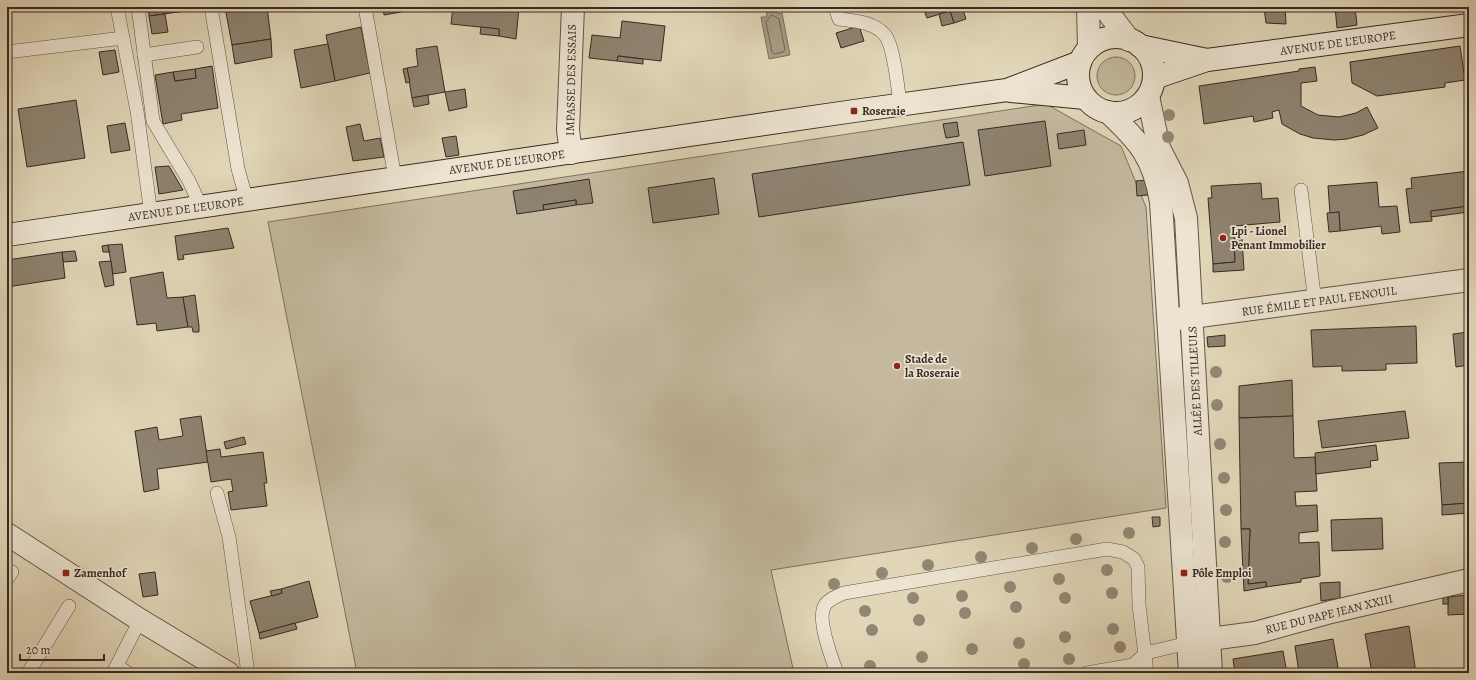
<svg xmlns="http://www.w3.org/2000/svg" width="1476" height="680" font-family="Alegreya,serif">
<rect width="100%" height="100%" fill="#e1d6b8"/>
<filter id="stains"><feTurbulence type="fractalNoise" baseFrequency=".005" numOctaves="4"/><feColorMatrix values="0 0 0 0 .2 0 0 0 0 .09 0 0 0 0 .02 0 0 0 .5 -.17"/></filter>
<radialGradient id="worn" r=".72"><stop offset=".6" stop-color="#630" stop-opacity="0"/><stop offset="1" stop-color="#630" stop-opacity=".3"/></radialGradient>
<!-- green -->
<g fill="#c4b99f" stroke="#7c7261">
<circle cx="1116" cy="76" r="19"/>
<polygon points="1046,104 1121,146 1146,207 1166,508 771,570 794,673 357,673 268,222"/>
</g>
<!-- water -->
<polygon fill="#a79c85" stroke="#796e5e" points="770,11 775,11 778,14 782,13 790,55 769,59 761,17 766,17 767,12"/>
<g fill="none" stroke-linecap="round" stroke-linejoin="round">
<!-- shore -->
<polygon stroke="#6e6354" stroke-width="1" points="772,15 779,19 785,50 783,52 774,54 772,52 766,22"/>
</g>
<!-- building -->
<g fill="#8e8370" stroke="#352a23">
<polygon points="148,7 199,7 200,9 149,16"/>
<polygon points="225,7 267,7 271,39 232,45"/>
<polygon points="383,7 428,7 384,15"/>
<polygon points="453,7 519,7 516,39 499,36 499,29 451,24"/>
<polygon points="906,7 922,7 908,11"/>
<polygon points="923,7 963,7 927,18"/>
<polygon points="962,7 966,19 954,23 950,11"/>
<polygon points="1264,7 1285,7 1286,24 1266,23"/>
<polygon points="1335,7 1355,7 1357,25 1337,28"/>
<polygon points="950,11 954,23 942,26 939,14"/>
<polygon points="165,14 168,32 152,34 149,16"/>
<polygon points="622,21 665,26 661,61 618,56 617,61 589,58 592,35 620,38"/>
<polygon points="859,26 864,41 841,48 836,33"/>
<polygon points="361,27 370,73 335,81 326,35"/>
<polygon points="481,27 499,29 499,36 480,34"/>
<polygon points="271,39 272,57 235,64 232,45"/>
<polygon points="328,44 335,81 301,88 294,50"/>
<polygon points="437,46 445,92 412,98 407,68 418,66 416,49"/>
<polygon points="1460,46 1465,80 1445,83 1445,87 1377,96 1352,83 1350,62"/>
<polygon points="115,50 119,72 103,75 99,52"/>
<polygon points="618,56 643,59 643,64 617,61"/>
<polygon points="212,66 218,108 181,114 182,120 163,124 155,75 173,72 175,81 196,78 195,69"/>
<polygon points="1315,67 1317,81 1301,83 1301,106 1318,115 1339,117 1356,113 1367,107 1378,128 1363,135 1347,139 1334,140 1313,138 1300,134 1282,124 1279,110 1272,112 1273,118 1254,122 1253,116 1204,124 1199,86 1299,71 1299,69"/>
<polygon points="407,68 410,82 406,83 403,69"/>
<polygon points="195,69 196,78 175,81 173,72"/>
<polygon points="465,89 467,107 449,111 445,92"/>
<polygon points="428,95 429,104 414,107 412,98"/>
<polygon points="76,100 85,158 27,167 18,109"/>
<polygon points="1045,121 1051,166 985,176 978,130"/>
<polygon points="957,122 959,136 946,138 943,124"/>
<polygon points="125,123 130,150 111,153 107,126"/>
<polygon points="360,124 364,141 380,138 384,157 353,161 346,127"/>
<polygon points="1084,130 1086,145 1059,149 1057,134"/>
<polygon points="456,136 459,155 446,157 442,138"/>
<polygon points="963,142 970,185 759,217 752,174"/>
<polygon points="169,166 183,190 159,194 155,167"/>
<polygon points="1469,171 1469,206 1431,211 1432,221 1410,223 1406,189 1412,188 1411,178"/>
<polygon points="714,178 719,214 653,223 648,188"/>
<polygon points="589,179 593,203 576,205 576,200 543,205 544,210 517,214 513,191"/>
<polygon points="1147,180 1148,195 1137,196 1136,181"/>
<polygon points="1377,182 1379,207 1397,206 1400,232 1382,234 1381,226 1340,231 1339,212 1330,213 1328,186"/>
<polygon points="1261,183 1262,199 1278,198 1280,222 1234,226 1235,262 1213,264 1208,198 1212,198 1211,186"/>
<polygon points="576,200 576,205 544,210 543,205"/>
<polygon points="1469,206 1469,212 1431,217 1431,211"/>
<polygon points="1339,212 1340,231 1329,232 1327,213"/>
<polygon points="228,228 234,248 183,255 184,259 178,260 175,236"/>
<polygon points="1234,239 1242,239 1244,270 1213,272 1213,264 1235,262"/>
<polygon points="122,244 126,272 113,274 108,245"/>
<polygon points="108,245 109,252 103,252 102,246"/>
<polygon points="75,251 77,261 63,262 62,252"/>
<polygon points="62,252 65,278 7,287 7,260"/>
<polygon points="111,261 114,285 105,287 99,262"/>
<polygon points="163,272 167,298 183,297 188,327 157,331 156,323 137,325 130,278"/>
<polygon points="195,295 199,326 199,332 193,332 192,327 188,327 183,297"/>
<polygon points="1416,326 1417,363 1386,364 1386,370 1342,371 1342,366 1313,367 1311,330"/>
<polygon points="1469,332 1469,365 1456,367 1453,334"/>
<polygon points="1225,335 1225,346 1208,347 1207,337"/>
<polygon points="1292,380 1293,416 1239,418 1239,386"/>
<polygon points="1405,411 1409,438 1322,448 1318,421"/>
<polygon points="201,416 208,462 157,469 159,489 144,492 135,431 157,427 159,440 183,436 180,419"/>
<polygon points="1293,416 1294,458 1315,457 1317,491 1295,492 1296,506 1317,505 1318,531 1299,533 1299,543 1319,542 1320,576 1301,579 1301,582 1266,587 1266,582 1248,584 1250,529 1241,529 1239,418"/>
<polygon points="244,437 246,444 226,449 224,442"/>
<polygon points="1376,445 1378,460 1370,461 1371,467 1316,474 1315,453"/>
<polygon points="220,449 221,457 263,452 267,483 264,483 267,506 231,510 228,492 233,491 231,479 211,482 206,451"/>
<polygon points="1469,462 1469,503 1442,505 1439,463"/>
<polygon points="1469,503 1469,513 1442,515 1442,505"/>
<polygon points="1152,517 1160,517 1160,526 1153,527"/>
<polygon points="1382,518 1383,549 1332,551 1331,520"/>
<polygon points="1241,529 1250,529 1248,584 1266,582 1266,587 1244,591"/>
<polygon points="155,572 158,595 143,597 139,574"/>
<polygon points="309,581 318,617 259,633 250,601 282,593 281,589"/>
<polygon points="1340,582 1340,598 1321,601 1320,583"/>
<polygon points="281,589 282,593 272,596 270,591"/>
<polygon points="1467,595 1468,614 1448,615 1448,597"/>
<rect x="1443" y="597" width="5" height="7"/>
<polygon points="295,623 297,629 260,639 259,633"/>
<polygon points="1409,626 1416,673 1372,673 1365,634"/>
<polygon points="1333,639 1339,673 1299,673 1295,646"/>
<polygon points="1283,651 1287,673 1235,673 1233,659"/>
</g>
<g fill="none" stroke-linecap="round" stroke-linejoin="round">
<!-- service casing -->
<g stroke="#605548" stroke-width="14">
<g id="service">
<polyline points="117,7 137,111 151,214"/>
<polyline points="138,7 153,121 189,181 201,207"/>
<polyline points="211,7 238,169 247,201"/>
<polyline points="365,7 395,178"/>
<path d="M 835,7 L 839,19 C 855,21 874,22 885,35 C 894,46 898,89 900,104"/>
<polyline points="7,52 123,38"/>
<polyline points="144,55 197,47"/>
<polyline points="1301,190 1315,302"/>
<polyline points="217,493 229,537 247,666 246,673"/>
<polyline points="7,579 12,572"/>
<polyline points="117,666 128,673"/>
<polyline points="28,673 69,606"/>
<polyline points="113,673 140,620"/>
<path d="M 837,673 C 832,659 816,618 825,605 C 829,599 837,596 844,593 L 1107,549 L 1123,552 L 1134,559 L 1138,567 L 1139,605 L 1147,673"/>
<polyline points="1087,673 1133,665 1146,653 1188,643"/>
</g>
</g>
<!-- minor casing -->
<g stroke="#605548" stroke-width="24">
<g id="minor">
<polyline points="1088,7 1089,48"/>
<polyline points="1104,7 1129,40"/>
<polyline points="1148,96 1159,148 1177,183 1186,218 1211,673"/>
<path d="M 1108,112 C 1140,142 1154,158 1161,202 L 1190,673"/>
<polyline points="571,153 568,130 573,7"/>
<polyline points="1177,319 1469,280"/>
<polyline points="7,534 140,620 228,673"/>
<polyline points="1195,641 1255,633 1331,612 1469,580"/>
</g>
</g>
<!-- secondary casing -->
<g stroke="#352a23" stroke-width="24">
<g id="secondary">
<circle cx="1116" cy="75" r="38"/>
<polyline points="1140,46 1207,60"/>
<polyline points="1154,78 1207,60 1469,25"/>
<polyline points="1011,91 1085,98"/>
<polyline points="7,235 854,111 1007,90 1080,62"/>
</g>
</g>
<!-- service -->
<use href="#service" stroke="#ece4d1" stroke-width="13"/>
<!-- minor -->
<use href="#minor" stroke="#ece4d1" stroke-width="22"/>
<!-- secondary -->
<use href="#secondary" stroke="#ece4d1" stroke-width="22"/>
</g>
<!-- trees -->
<g fill="#928774">
<circle cx="1169" cy="115" r="6"/>
<circle cx="1168" cy="137" r="6"/>
<circle cx="1216" cy="372" r="6"/>
<circle cx="1217" cy="405" r="6"/>
<circle cx="1220" cy="444" r="6"/>
<circle cx="1224" cy="478" r="6"/>
<circle cx="1226" cy="510" r="6"/>
<circle cx="1129" cy="533" r="6"/>
<circle cx="1076" cy="539" r="6"/>
<circle cx="1225" cy="542" r="6"/>
<circle cx="1032" cy="548" r="6"/>
<circle cx="981" cy="557" r="6"/>
<circle cx="928" cy="565" r="6"/>
<circle cx="1107" cy="570" r="6"/>
<circle cx="882" cy="573" r="6"/>
<circle cx="1227" cy="577" r="6"/>
<circle cx="1059" cy="579" r="6"/>
<circle cx="834" cy="584" r="6"/>
<circle cx="1010" cy="587" r="6"/>
<circle cx="1112" cy="593" r="6"/>
<circle cx="962" cy="596" r="6"/>
<circle cx="913" cy="598" r="6"/>
<circle cx="1065" cy="598" r="6"/>
<circle cx="1016" cy="607" r="6"/>
<circle cx="865" cy="611" r="6"/>
<circle cx="965" cy="613" r="6"/>
<circle cx="919" cy="620" r="6"/>
<circle cx="1113" cy="629" r="6"/>
<circle cx="872" cy="630" r="6"/>
<circle cx="1065" cy="637" r="6"/>
<circle cx="1019" cy="643" r="6"/>
<circle cx="1120" cy="647" r="6"/>
<circle cx="972" cy="649" r="6"/>
<circle cx="922" cy="657" r="6"/>
<circle cx="1069" cy="659" r="6"/>
<circle cx="1024" cy="664" r="6"/>
<circle cx="870" cy="666" r="6"/>
</g>
<!-- markers -->
<g fill="#8f2418" stroke="#ece4d1" stroke-width="1.5">
<rect x="850" y="107" width="8" height="8" rx="2"/>
<circle cx="1223" cy="238" r="4"/>
<circle cx="897" cy="366" r="4"/>
<rect x="62" y="569" width="8" height="8" rx="2"/>
<rect x="1180" y="569" width="8" height="8" rx="2"/>
</g>
<g text-anchor="middle" dominant-baseline="central" stroke-width="3.5" stroke-linejoin="round" paint-order="stroke">
<!-- street labels -->
<g font-size="12" fill="#352a23" stroke="#ece4d1">
<text transform="translate(1338 43) rotate(-8)">AVENUE DE L'EUROPE</text>
<text transform="translate(571 80) rotate(-89)">IMPASSE DES ESSAIS</text>
<text transform="translate(507 162) rotate(-8)">AVENUE DE L'EUROPE</text>
<text transform="translate(186 209) rotate(-8)">AVENUE DE L'EUROPE</text>
<text transform="translate(1319 301) rotate(-8)">RUE ÉMILE ET PAUL FENOUIL</text>
<text transform="translate(1195 381) rotate(-93)">ALLÉE DES TILLEULS</text>
<text transform="translate(1329 614) rotate(-14)">RUE DU PAPE JEAN XXIII</text>
</g>
<!-- poi labels -->
<g font-size="12" font-weight="bold" fill="#352a23" stroke="#ece4d1" text-anchor="start">
<text x="862" y="111">Roseraie</text>
<text x="1231" y="231">Lpi - Lionel<tspan x="1231" dy="14">Penant Immobilier</tspan></text>
<text x="905" y="359">Stade de<tspan x="905" dy="14">la Roseraie</tspan></text>
<text x="74" y="573">Zamenhof</text>
<text x="1192" y="573">Pôle Emploi</text>
</g>
</g>
<!-- margin -->
<rect width="1476" height="680" fill="none" stroke="#e1d6b8" stroke-width="24"/>
<rect x="8" y="8" width="1460" height="664" fill="none" stroke="#352a23" stroke-width="2"/>
<rect x="12" y="12" width="1452" height="656" fill="none" stroke="#352a23"/>
<!-- scale -->
<path d="M20 654v6h84v-6" fill="none" stroke="#352a23" stroke-width="2"/>
<text x="26" y="654" font-size="12" fill="#352a23" stroke="#ece4d1" stroke-width="3" paint-order="stroke">20 m</text>
<rect width="100%" height="100%" filter="url(#stains)"/>
<rect width="100%" height="100%" fill="url(#worn)"/>
</svg>
